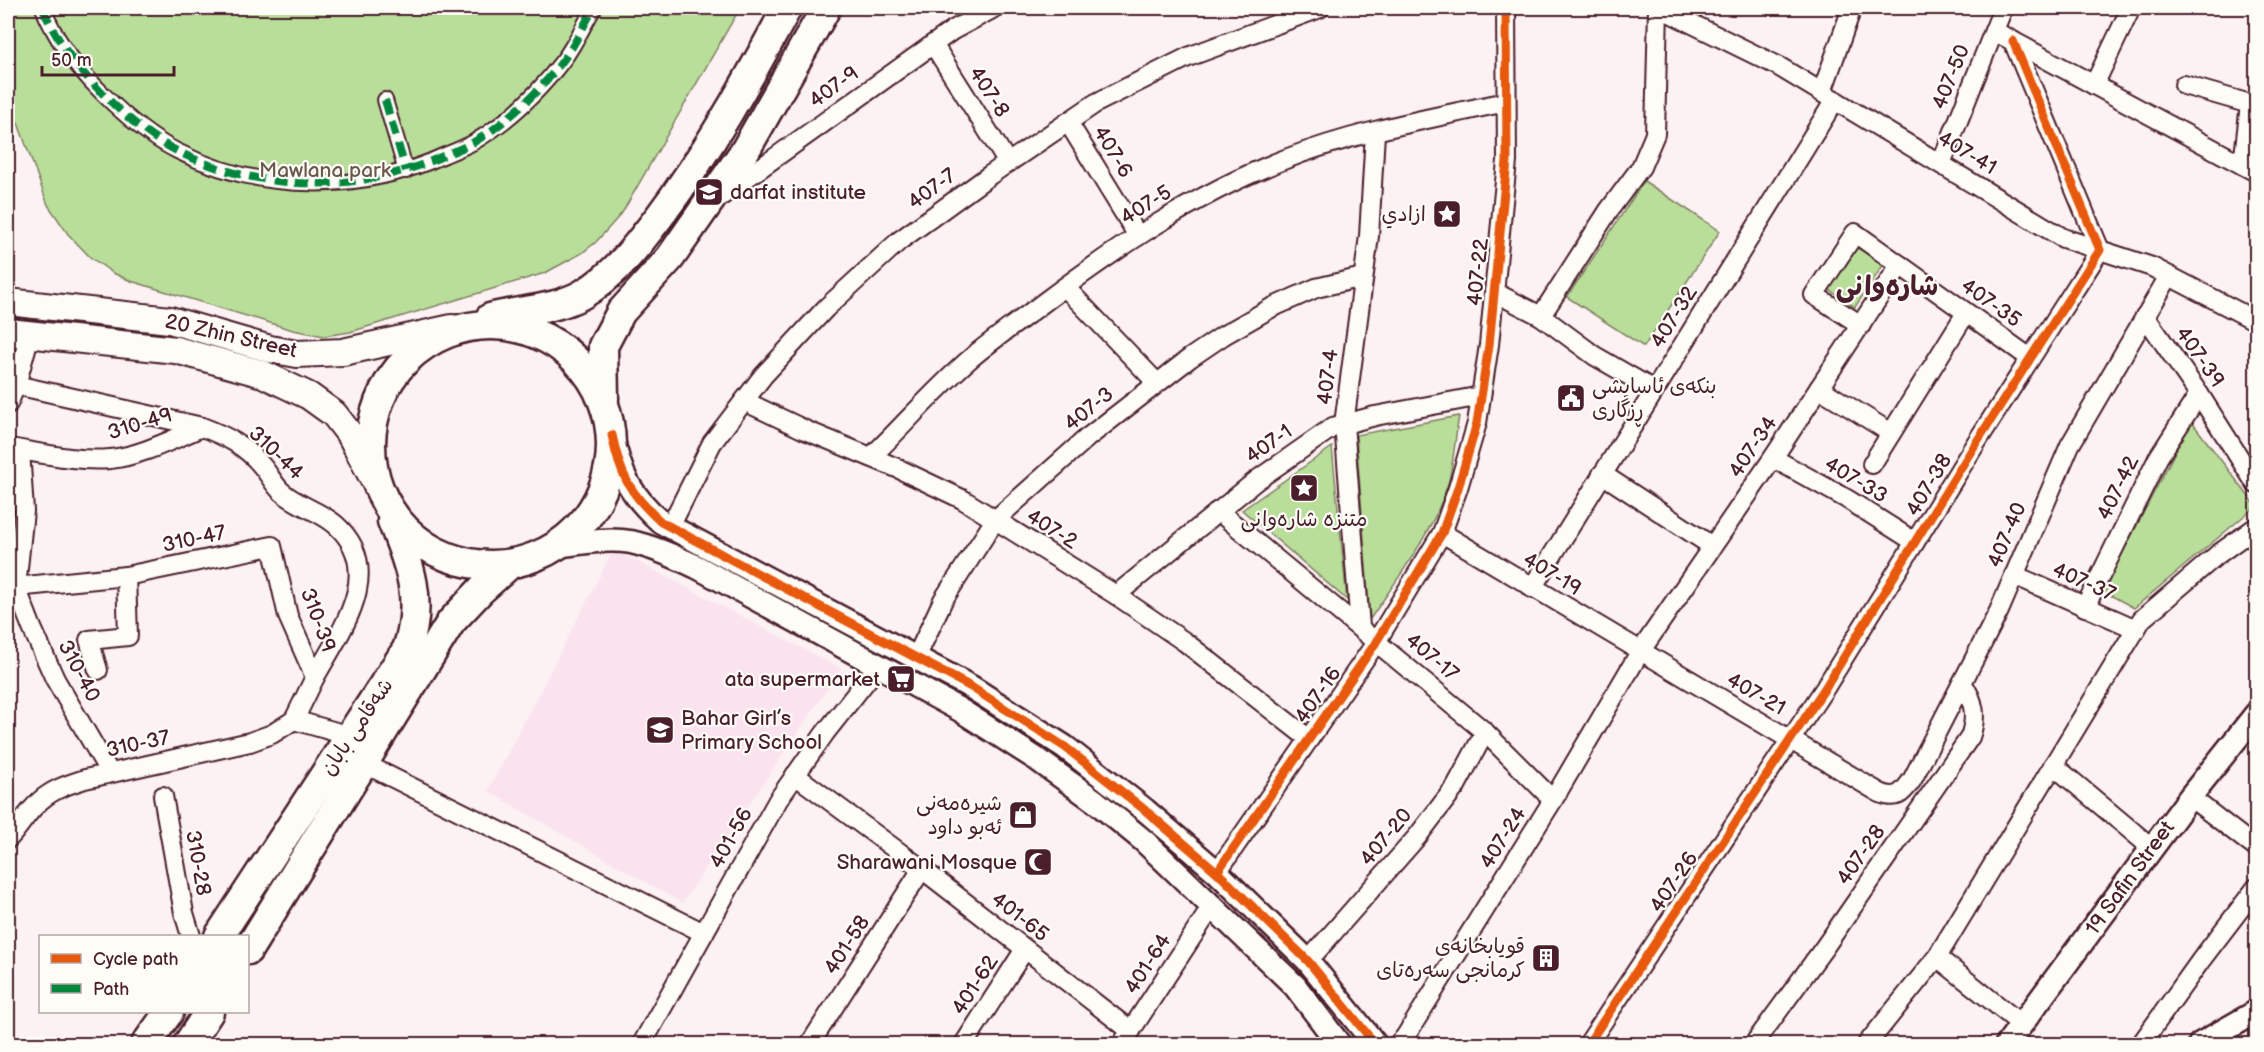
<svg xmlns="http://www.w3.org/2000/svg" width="2264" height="1052" font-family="'Balsamiq Sans','Playpen Sans Arabic',sans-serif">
<rect width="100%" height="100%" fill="#fcf1f3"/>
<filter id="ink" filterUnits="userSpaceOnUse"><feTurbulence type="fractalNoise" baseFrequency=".0167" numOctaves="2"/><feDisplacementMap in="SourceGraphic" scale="12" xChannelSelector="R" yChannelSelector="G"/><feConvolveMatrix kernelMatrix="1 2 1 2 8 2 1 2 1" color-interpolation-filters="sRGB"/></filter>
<g filter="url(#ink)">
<!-- built -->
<polygon fill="#fae3ee" points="614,549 841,669 682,903 488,791"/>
<!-- green -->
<g fill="#b8de99" stroke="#817e62" stroke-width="1.5">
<polygon points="8,8 740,8 622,213 596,242 582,253 545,273 350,332 324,336 293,330 131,281 113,273 90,257 68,234 48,205 8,96"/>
<polygon points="1644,181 1720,231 1644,347 1567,297"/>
<polygon points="1856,247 1884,264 1855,307 1828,289"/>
<path d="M 1459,416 C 1455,437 1454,459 1449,480 C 1436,528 1398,578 1370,619 L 1356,435 Z"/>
<polygon points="2191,421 2256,506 2134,608 2103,591"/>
<polygon points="1332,447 1347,600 1242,510"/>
</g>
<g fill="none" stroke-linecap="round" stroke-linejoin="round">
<!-- pedestrian casing -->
<g stroke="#4a1f2b" stroke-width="18">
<g id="pedestrian">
<path d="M 43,8 C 55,39 78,69 102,93 C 124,115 149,137 177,151 C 261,193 361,194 445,155 C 455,151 465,147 474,142 C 509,121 540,91 564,59 C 576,43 584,24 594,8"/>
<polyline points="385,100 406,171"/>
</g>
</g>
<!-- minor casing -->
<g stroke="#4a1f2b" stroke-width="22">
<g id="minor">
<polyline points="1660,8 1778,66 2063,238 2152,267 2256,321"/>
<polyline points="1994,31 2256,172"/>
<polyline points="933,44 1008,163"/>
<polyline points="2094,85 2131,8"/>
<polyline points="2184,85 2250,104 2243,165"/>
<polyline points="1822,92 1852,8"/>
<polyline points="1068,122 1138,236"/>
<polyline points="1941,164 2003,8"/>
<polyline points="720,197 953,30 994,8"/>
<polyline points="1065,287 1157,383"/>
<polyline points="1494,292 1541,316 1595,356 1654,390"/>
<polyline points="1541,316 1609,210 1641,167 1655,134 1658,8"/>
<polyline points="2145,316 2199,394 2256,484"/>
<polyline points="1861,325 1814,295 1855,233 2030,358"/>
<path d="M 16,385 L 202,427 C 226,436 246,446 262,466 C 269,474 274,485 282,492 C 298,506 320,511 336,525 C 387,571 340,632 315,677"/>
<polyline points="1819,388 1891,433"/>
<polyline points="744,401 805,430 897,468 962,499 1116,595 1185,642 1309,739"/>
<polyline points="8,404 16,385 30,334"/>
<path d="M 9,448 C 40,453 78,462 110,459 C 141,456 173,439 202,427"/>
<polyline points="20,450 24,511 16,587 32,628 55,679 110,773"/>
<path d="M 871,457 C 904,425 936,388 971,358 C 992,340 1017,323 1039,306 C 1115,249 1193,195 1283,160 C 1354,132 1432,118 1506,102"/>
<polyline points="1773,458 1847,499 1915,542"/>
<polyline points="1872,464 1966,313"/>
<polyline points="1602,474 1712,546"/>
<polyline points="1218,511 1485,732 1553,800"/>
<polyline points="670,527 712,443 763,376 826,308 899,241 990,175 1096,103 1188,57 1320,8"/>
<path d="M 1442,533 L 1880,793 C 1897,800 1902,794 1912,780 L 1999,611 L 2070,445 L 2169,276"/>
<polyline points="2014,575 2136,629"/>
<polyline points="16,587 126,576 272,546 288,616 315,677 294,720 350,736"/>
<polyline points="1532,588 1835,100"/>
<polyline points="1116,595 1257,480 1333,427 1375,416 1481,396"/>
<polyline points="2085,607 2158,458 2199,394"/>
<polyline points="1360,627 1344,424 1369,236 1375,133"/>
<polyline points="916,658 943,600 995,520 1087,438 1190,358 1224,335 1271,308 1316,288 1363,277"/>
<polyline points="98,670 89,640 128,636 126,576"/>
<polyline points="365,764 704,933"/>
<polyline points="2053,765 2152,848"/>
<polyline points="795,775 922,869 1131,1031"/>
<polyline points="163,796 184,913 191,936"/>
<polyline points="2190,797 2256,848"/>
<path d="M 8,839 C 18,829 25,816 35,806 C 48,791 66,785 85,779 L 250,742 L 272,734 L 294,720"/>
<polyline points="1217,872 1373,647 1442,533 1458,488 1477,423 1489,345 1507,161 1506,8"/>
<polyline points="1937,957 2022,1025"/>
<polyline points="1308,961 1417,837 1456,786 1485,732"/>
<polyline points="642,1044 778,800 825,733 878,666"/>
<polyline points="810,1044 922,869"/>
<polyline points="964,1044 1025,949"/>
<polyline points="1122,1044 1211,908"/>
<polyline points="1398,1044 1405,1037 1553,800 1640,652 1773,458 1900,265"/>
<polyline points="1588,1044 1825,688 1976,443 2100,250 2013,41"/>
<path d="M 1754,1044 L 1824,948 L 1970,737 C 1977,717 1975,701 1962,683"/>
<polyline points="1867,1044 1937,957 2142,619 2217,555 2256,527"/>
<polyline points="2141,1044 2201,960 2256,888"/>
</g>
</g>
<!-- tertiary casing -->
<g stroke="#4a1f2b" stroke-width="27">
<g id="tertiary">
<path d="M 612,435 C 620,475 630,494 661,522 L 971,687 L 1065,747 L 1145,810 L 1217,872 L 1308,961 L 1375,1044"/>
<path d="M 557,546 C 581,543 607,538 631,542 C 654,547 676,557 697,567 L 960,710 L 1038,760 L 1095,801 L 1144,841 L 1295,986 L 1339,1044"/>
<polyline points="2007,1044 2190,797 2256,714"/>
<polyline points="2200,1044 2256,1012"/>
</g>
</g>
<!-- secondary casing -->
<g stroke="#4a1f2b" stroke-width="30">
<g id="secondary">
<polyline points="8,302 170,320 270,349 297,354 343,352 452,328"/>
<polyline points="8,332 176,350 263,374 309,396 334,414 351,436 377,486"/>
</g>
</g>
<!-- primary casing -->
<g stroke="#4a1f2b" stroke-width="33">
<g id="primary">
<path d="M 490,318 C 520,310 555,310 583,294 C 615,275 637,246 659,217 C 709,151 748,80 787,8"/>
<circle cx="491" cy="445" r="120"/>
<polyline points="604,399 603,346 621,312 670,258 746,149 826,8"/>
<path d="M 219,936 L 407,649 C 424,601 410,565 392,521"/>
<polyline points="248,950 451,622 481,590 510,564"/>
<polyline points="146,1044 169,1012"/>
<polyline points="188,1044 209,1012"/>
</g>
</g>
<!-- pedestrian -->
<use href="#pedestrian" stroke="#fdfcf7" stroke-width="14"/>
<!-- minor -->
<use href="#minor" stroke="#fdfcf7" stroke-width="18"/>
<!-- tertiary -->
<use href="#tertiary" stroke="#fdfcf7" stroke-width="22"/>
<!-- secondary -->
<use href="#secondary" stroke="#fdfcf7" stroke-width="26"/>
<!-- primary -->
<use href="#primary" stroke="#fdfcf7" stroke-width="28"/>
<!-- quiet -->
<g stroke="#00873e" stroke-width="8" stroke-dasharray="15 8" stroke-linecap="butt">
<path d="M 43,8 C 55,39 78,69 102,93 C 124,115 149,137 177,151 C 261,193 361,194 445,155 C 455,151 465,147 474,142 C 509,121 540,91 564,59 C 576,43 584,24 594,8"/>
<polyline points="385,100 406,171"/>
</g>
<!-- cycleway casing -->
<g stroke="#fdfcf7" stroke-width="13">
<g id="cycleway">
<path d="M 612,435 C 620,475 630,494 661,522 L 971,687 L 1065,747 L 1145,810 L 1217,872 L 1308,961 L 1375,1044"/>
<polyline points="1217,872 1373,647 1442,533 1458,488 1477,423 1489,345 1507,161 1506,8"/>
<polyline points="1588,1044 1825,688 1976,443 2100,250 2013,41"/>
</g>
</g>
<!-- cycleway -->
<use href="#cycleway" stroke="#e8590c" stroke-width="9"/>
</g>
</g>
<!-- icons -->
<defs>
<g id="university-square" transform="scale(1.5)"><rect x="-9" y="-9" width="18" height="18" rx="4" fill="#4a1f2b" stroke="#fdfcf7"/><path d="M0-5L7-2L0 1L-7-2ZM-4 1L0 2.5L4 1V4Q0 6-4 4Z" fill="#fff"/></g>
<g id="sight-square" transform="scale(1.5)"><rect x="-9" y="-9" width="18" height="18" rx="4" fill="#4a1f2b" stroke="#fdfcf7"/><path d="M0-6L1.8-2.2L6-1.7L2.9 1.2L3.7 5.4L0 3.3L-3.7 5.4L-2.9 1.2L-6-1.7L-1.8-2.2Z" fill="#fff"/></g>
<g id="civic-square" transform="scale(1.5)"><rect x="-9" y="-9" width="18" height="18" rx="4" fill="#4a1f2b" stroke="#fdfcf7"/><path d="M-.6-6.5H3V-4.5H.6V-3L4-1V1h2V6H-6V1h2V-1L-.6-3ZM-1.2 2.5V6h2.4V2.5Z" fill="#fff"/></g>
<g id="supermarket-square" transform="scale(1.5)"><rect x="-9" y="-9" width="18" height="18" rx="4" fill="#4a1f2b" stroke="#fdfcf7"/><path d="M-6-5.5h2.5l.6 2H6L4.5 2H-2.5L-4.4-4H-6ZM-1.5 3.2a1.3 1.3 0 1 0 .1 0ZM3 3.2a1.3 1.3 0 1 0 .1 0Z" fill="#fff"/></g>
<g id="school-square" transform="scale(1.5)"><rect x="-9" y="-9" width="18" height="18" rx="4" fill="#4a1f2b" stroke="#fdfcf7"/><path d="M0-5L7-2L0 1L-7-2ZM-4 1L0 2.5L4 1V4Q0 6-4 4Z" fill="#fff"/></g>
<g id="shop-square" transform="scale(1.5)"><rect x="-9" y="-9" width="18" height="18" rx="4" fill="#4a1f2b" stroke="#fdfcf7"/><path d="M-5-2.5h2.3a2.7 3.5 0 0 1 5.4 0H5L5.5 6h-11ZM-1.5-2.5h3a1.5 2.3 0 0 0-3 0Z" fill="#fff"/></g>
<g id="mosque-square" transform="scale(1.5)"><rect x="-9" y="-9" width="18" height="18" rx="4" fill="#4a1f2b" stroke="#fdfcf7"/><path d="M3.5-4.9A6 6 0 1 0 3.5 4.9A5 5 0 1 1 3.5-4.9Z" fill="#fff"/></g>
<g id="building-square" transform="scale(1.5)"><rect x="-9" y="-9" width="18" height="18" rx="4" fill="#4a1f2b" stroke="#fdfcf7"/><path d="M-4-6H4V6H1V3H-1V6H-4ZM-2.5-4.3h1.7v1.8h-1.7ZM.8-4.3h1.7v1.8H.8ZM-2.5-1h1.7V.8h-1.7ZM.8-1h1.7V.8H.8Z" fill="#fff"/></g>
</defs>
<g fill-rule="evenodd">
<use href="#university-square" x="709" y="192"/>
<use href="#sight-square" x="1447" y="214"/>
<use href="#civic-square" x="1571" y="398"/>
<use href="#sight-square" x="1304" y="488"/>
<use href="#supermarket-square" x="901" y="679"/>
<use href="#school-square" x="660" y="730"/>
<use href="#shop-square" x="1023" y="815"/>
<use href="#mosque-square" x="1038" y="862"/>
<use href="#building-square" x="1546" y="958"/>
</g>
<g text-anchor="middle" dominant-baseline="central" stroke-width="4.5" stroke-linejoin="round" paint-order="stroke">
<!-- street labels -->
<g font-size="21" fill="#4a1f2b" stroke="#fdfcf7">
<text transform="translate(1951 77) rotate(-68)">407-50</text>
<text transform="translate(834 87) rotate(-36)">407-9</text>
<text transform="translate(989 92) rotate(57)">407-8</text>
<text transform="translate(1113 152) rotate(59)">407-6</text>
<text transform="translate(1967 153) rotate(31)">407-41</text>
<text transform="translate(932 189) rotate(-36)">407-7</text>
<text transform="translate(1146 205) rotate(-32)">407-5</text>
<text transform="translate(1478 272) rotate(-84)">407-22</text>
<text transform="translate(1991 303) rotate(35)">407-35</text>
<text transform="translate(1674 317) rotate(-58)">407-32</text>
<text transform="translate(231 336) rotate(13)">20 Zhin Street</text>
<text transform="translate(2200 357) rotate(55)">407-39</text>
<text transform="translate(1328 377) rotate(-83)">407-4</text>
<text transform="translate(1089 409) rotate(-39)">407-3</text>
<text transform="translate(140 424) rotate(-17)">310-49</text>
<text transform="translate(1269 444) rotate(-35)">407-1</text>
<text transform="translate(1753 447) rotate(-56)">407-34</text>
<text transform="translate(276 453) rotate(44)">310-44</text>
<text transform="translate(1856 480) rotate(31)">407-33</text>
<text transform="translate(1929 485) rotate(-59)">407-38</text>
<text transform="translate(2118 488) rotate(-64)">407-42</text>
<text transform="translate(1052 529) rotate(32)">407-2</text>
<text transform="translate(2007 535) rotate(-67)">407-40</text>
<text transform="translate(194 539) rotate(-12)">310-47</text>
<text transform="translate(1552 574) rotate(31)">407-19</text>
<text transform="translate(2084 582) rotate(24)">407-37</text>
<text transform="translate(318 620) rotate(70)">310-39</text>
<text transform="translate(1432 657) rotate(40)">407-17</text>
<text transform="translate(79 671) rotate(62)">310-40</text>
<text transform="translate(1756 694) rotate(30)">407-21</text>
<text transform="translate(1318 695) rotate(-55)">407-16</text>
<text transform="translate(357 727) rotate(-56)">شەقامی بابان</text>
<text transform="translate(138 744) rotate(-12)">310-37</text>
<text transform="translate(1386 837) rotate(-50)">407-20</text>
<text transform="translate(731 838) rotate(-61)">401-56</text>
<text transform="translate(1503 838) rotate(-58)">407-24</text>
<text transform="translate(1861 855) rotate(-55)">407-28</text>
<text transform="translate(198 863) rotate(80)">310-28</text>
<text transform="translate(2130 878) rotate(-54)">19 Safin Street</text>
<text transform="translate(1674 882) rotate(-56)">407-26</text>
<text transform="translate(1020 917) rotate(38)">401-65</text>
<text transform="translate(847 945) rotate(-57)">401-58</text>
<text transform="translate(1148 964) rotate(-57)">401-64</text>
<text transform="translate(975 985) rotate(-57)">401-62</text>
</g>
<!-- park labels -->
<g font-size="21" fill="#6b584c" stroke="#fdfcf7">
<text x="325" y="170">Mawlana park</text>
</g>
<!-- poi labels -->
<g font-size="21" fill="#4a1f2b" stroke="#fdfcf7" text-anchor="end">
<text x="730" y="192" text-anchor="start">darfat institute</text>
<text x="1426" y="214">ازادي</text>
<text x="1592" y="386" text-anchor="start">بنکەی ئاسایشی<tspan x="1592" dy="24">ڕزگاری</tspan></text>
<text x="1304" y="519" text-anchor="middle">متنزه شارەوانی</text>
<text x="880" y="679">ata supermarket</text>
<text x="681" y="718" text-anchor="start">Bahar Girl’s<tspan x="681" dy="24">Primary School</tspan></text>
<text x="1002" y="803">شیرەمەنی<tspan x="1002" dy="24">ئەبو داود</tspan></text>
<text x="1017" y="862">Sharawani Mosque</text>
<text x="1525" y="946">قویابخانەی<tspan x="1525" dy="24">کرمانجی سەرەتای</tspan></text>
</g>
<!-- district labels -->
<g font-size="27" font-weight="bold" fill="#4a1f2b" stroke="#fdfcf7">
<text x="1887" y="287">شارەوانی</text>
</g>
</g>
<!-- margin -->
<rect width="2264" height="1052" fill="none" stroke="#fdfcf7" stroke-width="30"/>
<rect x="15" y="15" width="2234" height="1022" fill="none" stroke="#4a1f2b" stroke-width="2" filter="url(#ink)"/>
<!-- legend -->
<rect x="39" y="935" width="210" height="78" fill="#fdfcf7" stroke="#b5a4a5" stroke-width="1.5"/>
<rect x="51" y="954" width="30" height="9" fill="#e8590c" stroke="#b5a4a5" stroke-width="1.5"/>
<text x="93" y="965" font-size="18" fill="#4a1f2b">Cycle path</text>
<rect x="51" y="984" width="30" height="9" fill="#00873e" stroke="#b5a4a5" stroke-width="1.5"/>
<text x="93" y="995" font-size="18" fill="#4a1f2b">Path</text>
<!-- scale -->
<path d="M42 66v9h132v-9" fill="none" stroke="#4a1f2b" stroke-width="3"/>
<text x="51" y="66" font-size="18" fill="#4a1f2b" stroke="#fdfcf7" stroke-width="4.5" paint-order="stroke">50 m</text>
</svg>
